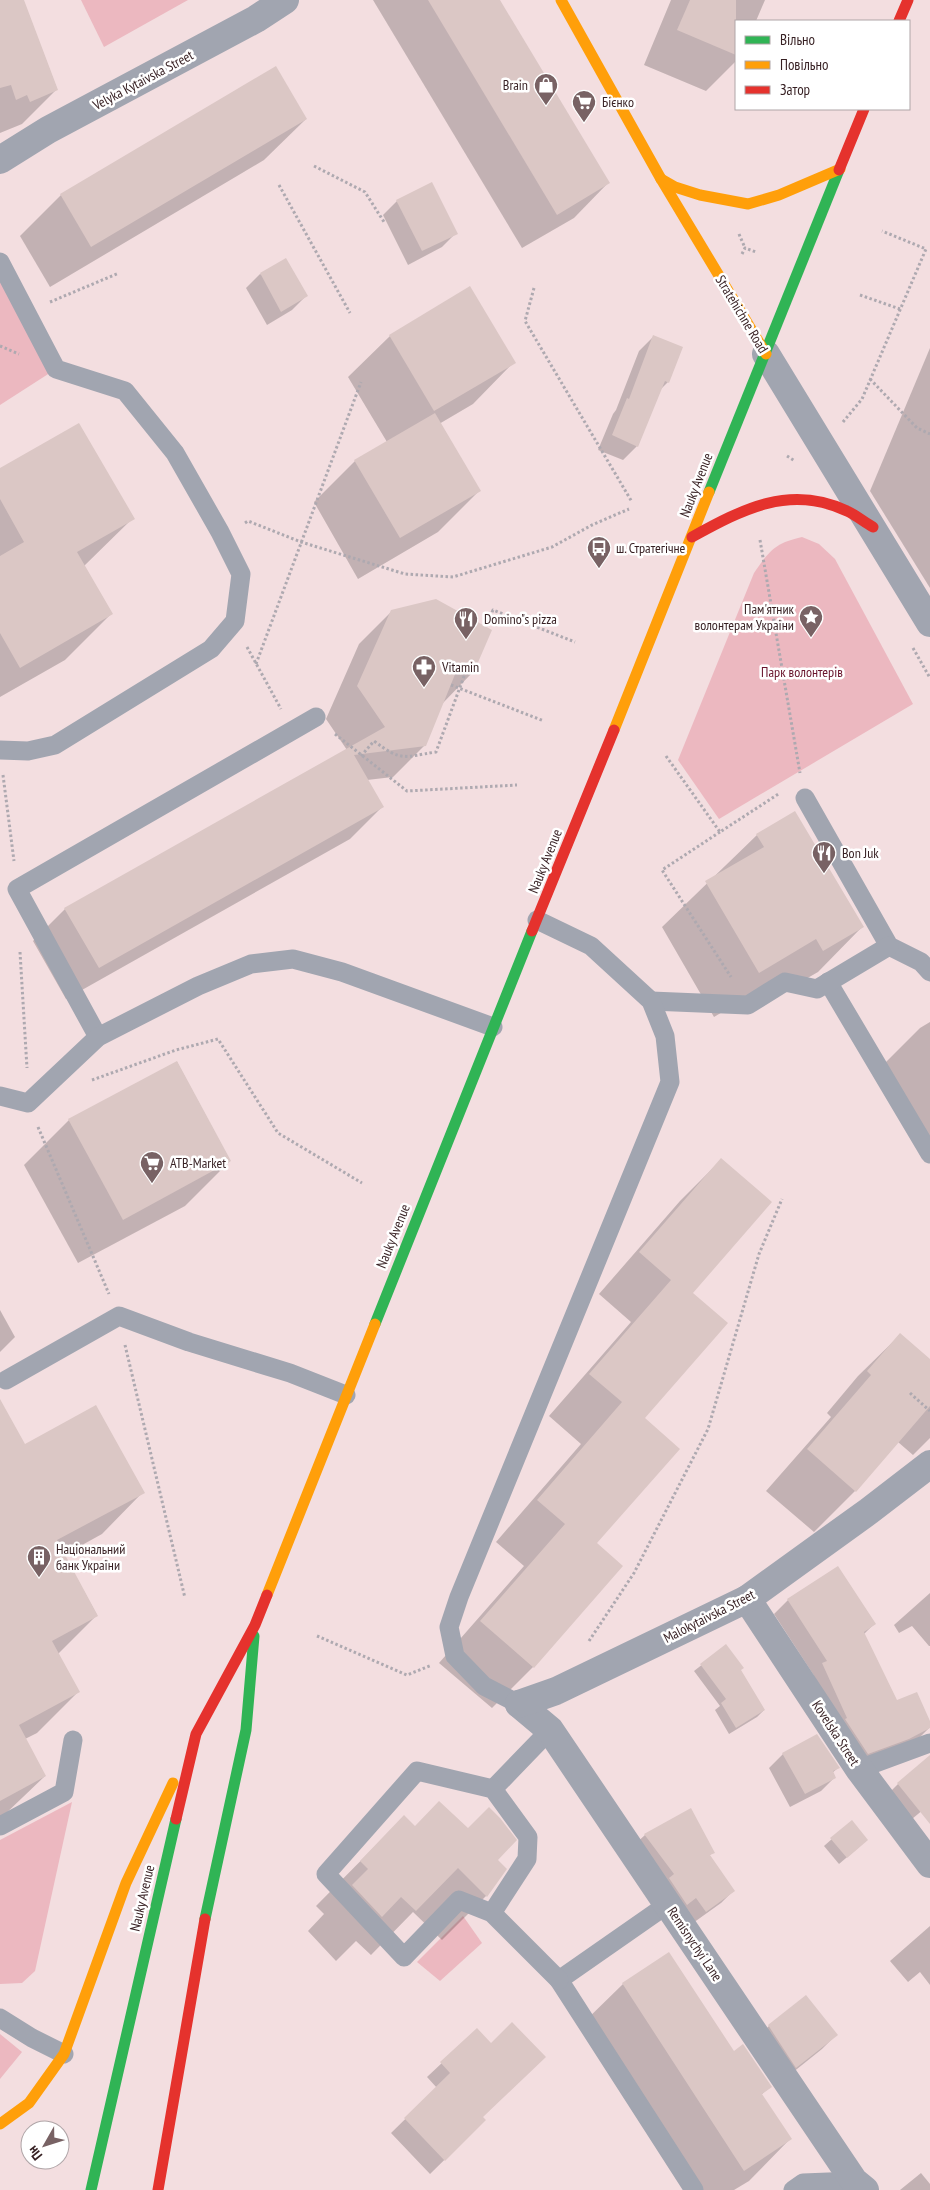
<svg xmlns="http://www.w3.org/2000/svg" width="930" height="2190" font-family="'PT Sans Narrow',sans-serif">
<rect width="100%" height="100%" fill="#f3dee0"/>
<!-- green -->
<g fill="#ecb8c0">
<polygon points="81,0 188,0 104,47"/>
<polygon points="0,262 56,369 0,405"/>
<path d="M 802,537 L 819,544 L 835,559 L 913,704 L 719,819 L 678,760 L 754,573 C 769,551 775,543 802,537 Z"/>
<polygon points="72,1802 35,1971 22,1983 0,1984 0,1840"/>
<polygon points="463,1916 482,1943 440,1981 417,1962"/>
<polygon points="0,2034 22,2052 0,2079"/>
</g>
<!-- shadow -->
<g fill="#0003">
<polygon points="0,0 23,0 57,89 22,124 0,133"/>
<polygon points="373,0 499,0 608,183 574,218 522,248"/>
<polygon points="671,0 765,0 756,21 736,21 736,61 706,91 644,65"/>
<polygon points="306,119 264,160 50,287 20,236 61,195"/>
<polygon points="397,201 456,233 442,247 408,265 383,215"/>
<polygon points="260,274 306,296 292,310 267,325 246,288"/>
<polygon points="390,336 514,362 473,404 439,424 479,491 438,532 358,579 314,502 355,461 387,442 348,377"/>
<polygon points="653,337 668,382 660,390 637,446 623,460 598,450 613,414 616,410 639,351"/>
<polygon points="930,348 930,588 870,491"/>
<polygon points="0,470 133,518 84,566 111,614 65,660 0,697"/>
<polygon points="392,611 472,673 442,704 425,745 393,777 367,780 382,807 350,839 66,999 33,941 65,909 347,750 326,719 359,644"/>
<polygon points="757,835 862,927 818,972 778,995 771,983 714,1017 662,927"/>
<polygon points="930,1022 930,1158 878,1070 920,1028"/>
<polygon points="177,1062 230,1161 185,1206 78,1263 24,1165 69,1120"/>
<polygon points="721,1160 691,1293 595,1543 533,1667 492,1708 439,1663 524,1566 496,1542 581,1444 549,1416 631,1322 599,1294 680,1201"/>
<polygon points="0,1310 15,1337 0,1352"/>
<polygon points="900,1335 930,1361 930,1438 913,1455 898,1442 855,1491 814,1532 766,1491 831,1417 827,1413 858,1376"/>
<polygon points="0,1401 24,1446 143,1492 102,1534 64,1555 97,1615 58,1654 78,1692 37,1733 25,1739 45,1776 0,1819"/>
<polygon points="930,1593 930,1646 929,1646 912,1626 899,1633 894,1625"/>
<polygon points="788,1600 874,1624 864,1634 896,1702 930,1724 930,1727 917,1740 853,1767 813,1674 774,1614"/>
<polygon points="726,1646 764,1710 757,1717 729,1734 715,1710 720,1706 694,1671"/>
<polygon points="783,1754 838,1768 832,1773 835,1777 821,1791 790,1807 769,1768"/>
<polygon points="930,1758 930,1804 906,1824 884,1798 898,1784"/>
<polygon points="404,1817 414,1828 496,1860 486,1896 442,1940 413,1912 371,1955 356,1941 336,1961 308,1931 324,1914 316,1906"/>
<polygon points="851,1822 859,1847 839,1864 824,1846"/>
<polygon points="645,1835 713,1852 709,1856 733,1891 721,1903 693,1923 633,1846"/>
<polygon points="930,1926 930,1985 920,1972 908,1982 890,1961"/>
<polygon points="623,1984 734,2053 770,2087 761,2095 790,2139 749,2181 734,2190 689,2190 581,2025"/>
<polygon points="806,1997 836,2035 822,2049 782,2081 755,2040 769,2026"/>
<polygon points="477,2030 482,2117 485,2120 430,2174 391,2133 437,2088 427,2077"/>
<polygon points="921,2173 930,2184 930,2190 900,2190"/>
</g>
<!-- building -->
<g fill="#dbc7c5">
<polygon points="0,0 24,0 58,90 30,102 27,95 16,100 11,85 0,88"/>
<polygon points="428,0 500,0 610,183 557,215"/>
<polygon points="690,0 736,0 736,55 677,30"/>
<polygon points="276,66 307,119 91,247 60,194"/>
<polygon points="432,182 458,234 422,251 396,200"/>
<polygon points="286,258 308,296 281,312 260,273"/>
<polygon points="470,286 516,363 434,411 389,335"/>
<polygon points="653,335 683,347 669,383 665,381 638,447 612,435 627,398 629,399"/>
<polygon points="435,413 481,491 400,538 354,460"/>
<polygon points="79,423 135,519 77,552 113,614 20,668 0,633 0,556 24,542 0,499 0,468"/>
<polygon points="436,599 492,630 473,674 458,667 426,746 354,755 384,807 99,968 64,908 385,727 357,686 391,610"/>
<polygon points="795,811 864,927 823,951 816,939 759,973 705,881 764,847 756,834"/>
<polygon points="177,1061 231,1161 123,1220 68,1119"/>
<polygon points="721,1158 772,1202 693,1293 728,1323 645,1418 680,1449 597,1543 623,1566 534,1668 480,1621 565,1524 537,1500 622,1402 589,1374 671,1280 639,1252"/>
<polygon points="900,1333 930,1359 930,1406 856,1492 807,1449 871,1375 867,1371"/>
<polygon points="0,1399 25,1444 96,1405 145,1493 57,1540 98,1616 52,1641 80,1692 19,1725 46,1776 0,1801"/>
<polygon points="838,1566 876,1624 864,1632 897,1700 917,1692 930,1721 930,1728 909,1739 868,1754 845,1719 847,1718 822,1663 827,1661 787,1599"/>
<polygon points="726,1644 744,1668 741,1670 765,1710 736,1728 721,1703 726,1699 700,1664"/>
<polygon points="817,1734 840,1768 833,1771 836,1778 805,1794 782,1753"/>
<polygon points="930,1755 930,1824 897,1783"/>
<polygon points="439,1801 468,1828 489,1807 500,1818 517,1840 498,1860 507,1869 487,1897 458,1868 416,1911 401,1897 382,1917 352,1885 368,1869 360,1861 404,1815 415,1826"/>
<polygon points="691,1808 715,1853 710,1855 735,1891 706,1912 696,1898 687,1905 669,1878 674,1874 644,1834"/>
<polygon points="852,1820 868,1840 847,1858 830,1838"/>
<polygon points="669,1952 734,2051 743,2044 772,2087 762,2094 792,2139 744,2171 622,1983"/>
<polygon points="806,1995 838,2035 796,2068 768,2025"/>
<polygon points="512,2022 546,2057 483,2117 486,2120 445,2161 404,2118 450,2073 440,2062 477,2028 491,2043"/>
</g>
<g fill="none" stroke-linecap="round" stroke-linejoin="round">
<!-- path -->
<g stroke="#aea9b0" stroke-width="3" stroke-dasharray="2.5 2.5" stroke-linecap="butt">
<polyline points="314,166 365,192 384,222"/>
<polyline points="279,185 350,313"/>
<polyline points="739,234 745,248"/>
<polyline points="742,254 745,248 756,252"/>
<polyline points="534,288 525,321 632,502"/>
<polyline points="860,295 900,309"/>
<polyline points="50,302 119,273"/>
<polyline points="0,346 19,354"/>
<polyline points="870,379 917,428 930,434"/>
<polyline points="843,422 862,399 926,249 882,231"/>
<polyline points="787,456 795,461"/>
<polyline points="245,523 248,521 301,542 405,574 453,577 552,547 592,525 629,509"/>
<polyline points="760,540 800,773"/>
<polyline points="486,626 493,610 575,642"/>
<polyline points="247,647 281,709"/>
<polyline points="913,648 930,678"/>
<polyline points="256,664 361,382"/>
<polyline points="451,685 544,721"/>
<polyline points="335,734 407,791 517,785"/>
<path d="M 361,756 L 374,741 C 402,762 403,757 436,752 L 466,671"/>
<polyline points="666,756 720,832 780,793"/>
<polyline points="3,775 14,861"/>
<polyline points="720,832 662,870 731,977"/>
<polyline points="20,952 27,1068"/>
<polyline points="92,1080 176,1050 218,1039 278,1133 362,1183"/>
<polyline points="38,1127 109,1294"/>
<polyline points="125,1345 185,1598"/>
<polyline points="910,1393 930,1411"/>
<polyline points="317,1636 407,1675 432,1665"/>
<polyline points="589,1641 634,1573 708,1429 759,1254 782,1199"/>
</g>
<!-- lane -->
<g stroke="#a1a5b0" stroke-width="19">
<polyline points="0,262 56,369 125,391 175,453 220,532 241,574 235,621 211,649 55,745 28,751 0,750"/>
<polyline points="805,798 889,946 921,962 930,972"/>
<polyline points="828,982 930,1154"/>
<polyline points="651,1001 748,1005 785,982 817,989 889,946"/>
<polyline points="98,1037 17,889 316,717"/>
<polyline points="0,1096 28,1103 98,1037 198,986 251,964 293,959 342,972 493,1027"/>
<polyline points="6,1380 119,1316 189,1342 290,1373 346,1395"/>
<polyline points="519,1704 484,1686 455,1656 449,1627 459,1597 670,1082 665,1036 651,1001 591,946 537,920"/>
<polyline points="859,1769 930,1743"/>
<polyline points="493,1789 550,1730"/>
<polyline points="0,1826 64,1792 73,1740"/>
<polyline points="668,1904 559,1980 694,2190"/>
<polyline points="492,1913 527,1859 528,1837 493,1789 417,1771 326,1874 404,1957 459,1900 492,1913 559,1980"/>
<polyline points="0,2018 32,2038 64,2054"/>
<polyline points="793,2190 803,2183 854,2181"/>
</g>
<!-- street -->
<g stroke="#a1a5b0" stroke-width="28">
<polyline points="0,160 48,130 256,19 285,0"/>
<polyline points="766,354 930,623"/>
<polyline points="747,1599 859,1769 930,1864"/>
<polyline points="519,1704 550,1730 854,2181 865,2190"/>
<polyline points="519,1704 556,1691 747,1599 869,1511 930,1464"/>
</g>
<!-- fast -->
<g stroke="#30b455" stroke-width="11">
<polyline points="709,492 839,170"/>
<polyline points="375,1324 532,931"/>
<polyline points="205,1919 246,1730 254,1636"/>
<polyline points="91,2190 176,1819"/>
</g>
<!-- slow -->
<g stroke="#ff9f0a" stroke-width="11">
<polyline points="561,0 661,179 766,354"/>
<polyline points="661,179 675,187 700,195 748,204 779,195 840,169"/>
<polyline points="614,730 709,492"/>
<polyline points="267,1595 375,1324"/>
<polyline points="0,2124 29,2103 64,2054 126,1883 173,1783"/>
</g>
<!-- jam -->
<g stroke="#e5322d" stroke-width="11">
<polyline points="899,21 908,0"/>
<polyline points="839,170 864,109"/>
<path d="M 692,537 C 743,509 790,484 847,511 C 856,515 864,522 873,527"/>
<polyline points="532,931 614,730"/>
<polyline points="176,1819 196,1734 255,1625 267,1595"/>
<polyline points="158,2190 205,1919"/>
</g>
</g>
<!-- icons -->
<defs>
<g id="shop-pin" transform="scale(1.25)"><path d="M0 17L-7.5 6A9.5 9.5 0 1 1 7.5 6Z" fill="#786264" stroke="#fff"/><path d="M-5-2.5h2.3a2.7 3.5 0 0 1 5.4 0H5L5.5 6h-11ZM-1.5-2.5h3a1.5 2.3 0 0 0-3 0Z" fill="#fff"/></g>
<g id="supermarket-pin" transform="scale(1.25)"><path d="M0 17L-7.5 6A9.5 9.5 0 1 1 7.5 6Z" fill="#786264" stroke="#fff"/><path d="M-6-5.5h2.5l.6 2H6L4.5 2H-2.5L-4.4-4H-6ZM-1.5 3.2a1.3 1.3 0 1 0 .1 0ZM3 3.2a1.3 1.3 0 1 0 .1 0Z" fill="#fff"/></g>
<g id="bus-pin" transform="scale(1.25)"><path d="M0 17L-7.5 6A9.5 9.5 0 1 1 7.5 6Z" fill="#786264" stroke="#fff"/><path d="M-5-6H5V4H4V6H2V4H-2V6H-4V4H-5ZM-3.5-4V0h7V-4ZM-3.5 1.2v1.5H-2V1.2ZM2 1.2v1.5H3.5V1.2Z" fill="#fff"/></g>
<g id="sight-pin" transform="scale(1.25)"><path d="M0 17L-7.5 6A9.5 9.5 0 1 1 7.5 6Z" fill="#786264" stroke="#fff"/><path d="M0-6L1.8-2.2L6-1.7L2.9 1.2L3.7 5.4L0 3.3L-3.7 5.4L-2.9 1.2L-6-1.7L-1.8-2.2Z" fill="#fff"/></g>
<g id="restaurant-pin" transform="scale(1.25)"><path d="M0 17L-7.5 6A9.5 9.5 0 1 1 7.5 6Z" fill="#786264" stroke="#fff"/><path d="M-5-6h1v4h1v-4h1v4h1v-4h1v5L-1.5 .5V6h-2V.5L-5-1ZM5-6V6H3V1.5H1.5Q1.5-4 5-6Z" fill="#fff"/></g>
<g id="pharmacy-pin" transform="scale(1.25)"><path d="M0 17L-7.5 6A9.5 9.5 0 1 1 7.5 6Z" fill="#786264" stroke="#fff"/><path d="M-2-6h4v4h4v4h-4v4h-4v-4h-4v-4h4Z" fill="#fff"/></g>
<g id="building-pin" transform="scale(1.25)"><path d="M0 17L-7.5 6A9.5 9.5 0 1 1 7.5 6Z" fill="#786264" stroke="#fff"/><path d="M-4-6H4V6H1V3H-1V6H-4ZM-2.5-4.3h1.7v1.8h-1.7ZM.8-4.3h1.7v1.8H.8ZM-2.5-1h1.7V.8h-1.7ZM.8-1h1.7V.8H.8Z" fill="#fff"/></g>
</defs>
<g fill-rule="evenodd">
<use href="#shop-pin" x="546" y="85"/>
<use href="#supermarket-pin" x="584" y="102"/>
<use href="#bus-pin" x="599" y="548"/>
<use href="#sight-pin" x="811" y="617"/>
<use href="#restaurant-pin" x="466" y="619"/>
<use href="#pharmacy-pin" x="424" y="667"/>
<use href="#restaurant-pin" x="824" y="853"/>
<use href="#supermarket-pin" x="152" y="1163"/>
<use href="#building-pin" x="39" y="1557"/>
</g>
<g text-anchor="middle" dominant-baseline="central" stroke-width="5" stroke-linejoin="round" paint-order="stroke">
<!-- street labels -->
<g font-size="14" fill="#361f22" stroke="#fff">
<text transform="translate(143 80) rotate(-28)">Velyka Kytaivska Street</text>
<text transform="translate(742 314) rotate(59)">Stratehichne Road</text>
<text transform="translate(696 485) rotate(-69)">Nauky Avenue</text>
<text transform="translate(545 861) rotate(-68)">Nauky Avenue</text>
<text transform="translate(393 1236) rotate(-68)">Nauky Avenue</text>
<text transform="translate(709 1616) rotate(-27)">Malokytaivska Street</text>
<text transform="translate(836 1733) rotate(57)">Kovelska Street</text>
<text transform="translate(142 1898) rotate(-77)">Nauky Avenue</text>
<text transform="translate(695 1944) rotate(56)">Remisnychyi Lane</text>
</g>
<!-- poi labels -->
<g font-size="14" fill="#361f22" stroke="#fff" text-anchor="start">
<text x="528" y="85" text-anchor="end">Brain</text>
<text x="602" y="102">Бієнко</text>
<text x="616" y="548">ш. Стратегічне</text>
<text x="794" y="609" text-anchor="end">Пам'ятник<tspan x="794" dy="16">волонтерам України</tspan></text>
<text x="484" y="619">Domino"s pizza</text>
<text x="442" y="667">Vitamin</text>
<text x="842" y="853">Bon Juk</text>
<text x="170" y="1163">ATB-Market</text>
<text x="56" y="1549">Національний<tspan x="56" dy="16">банк України</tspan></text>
</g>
<!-- park labels -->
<g font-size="14" fill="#68132b" stroke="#fff">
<text x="802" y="672">Парк волонтерів</text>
</g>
</g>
<!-- legend -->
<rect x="735" y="20" width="175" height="90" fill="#ffffff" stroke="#afa5a7"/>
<rect x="745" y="36" width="25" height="8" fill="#30b455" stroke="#afa5a7"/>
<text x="780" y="45" font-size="15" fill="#361f22">Вільно</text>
<rect x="745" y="61" width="25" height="8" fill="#ff9f0a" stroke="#afa5a7"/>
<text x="780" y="70" font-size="15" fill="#361f22">Повільно</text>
<rect x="745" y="86" width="25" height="8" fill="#e5322d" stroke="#afa5a7"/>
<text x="780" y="95" font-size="15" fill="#361f22">Затор</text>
<!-- north arrow -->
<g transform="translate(45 2145) rotate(231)"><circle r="24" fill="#ffffff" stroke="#afa5a7"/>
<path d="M0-4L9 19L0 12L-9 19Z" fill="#786264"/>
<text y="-8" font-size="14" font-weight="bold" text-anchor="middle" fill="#361f22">Пн</text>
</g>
</svg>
